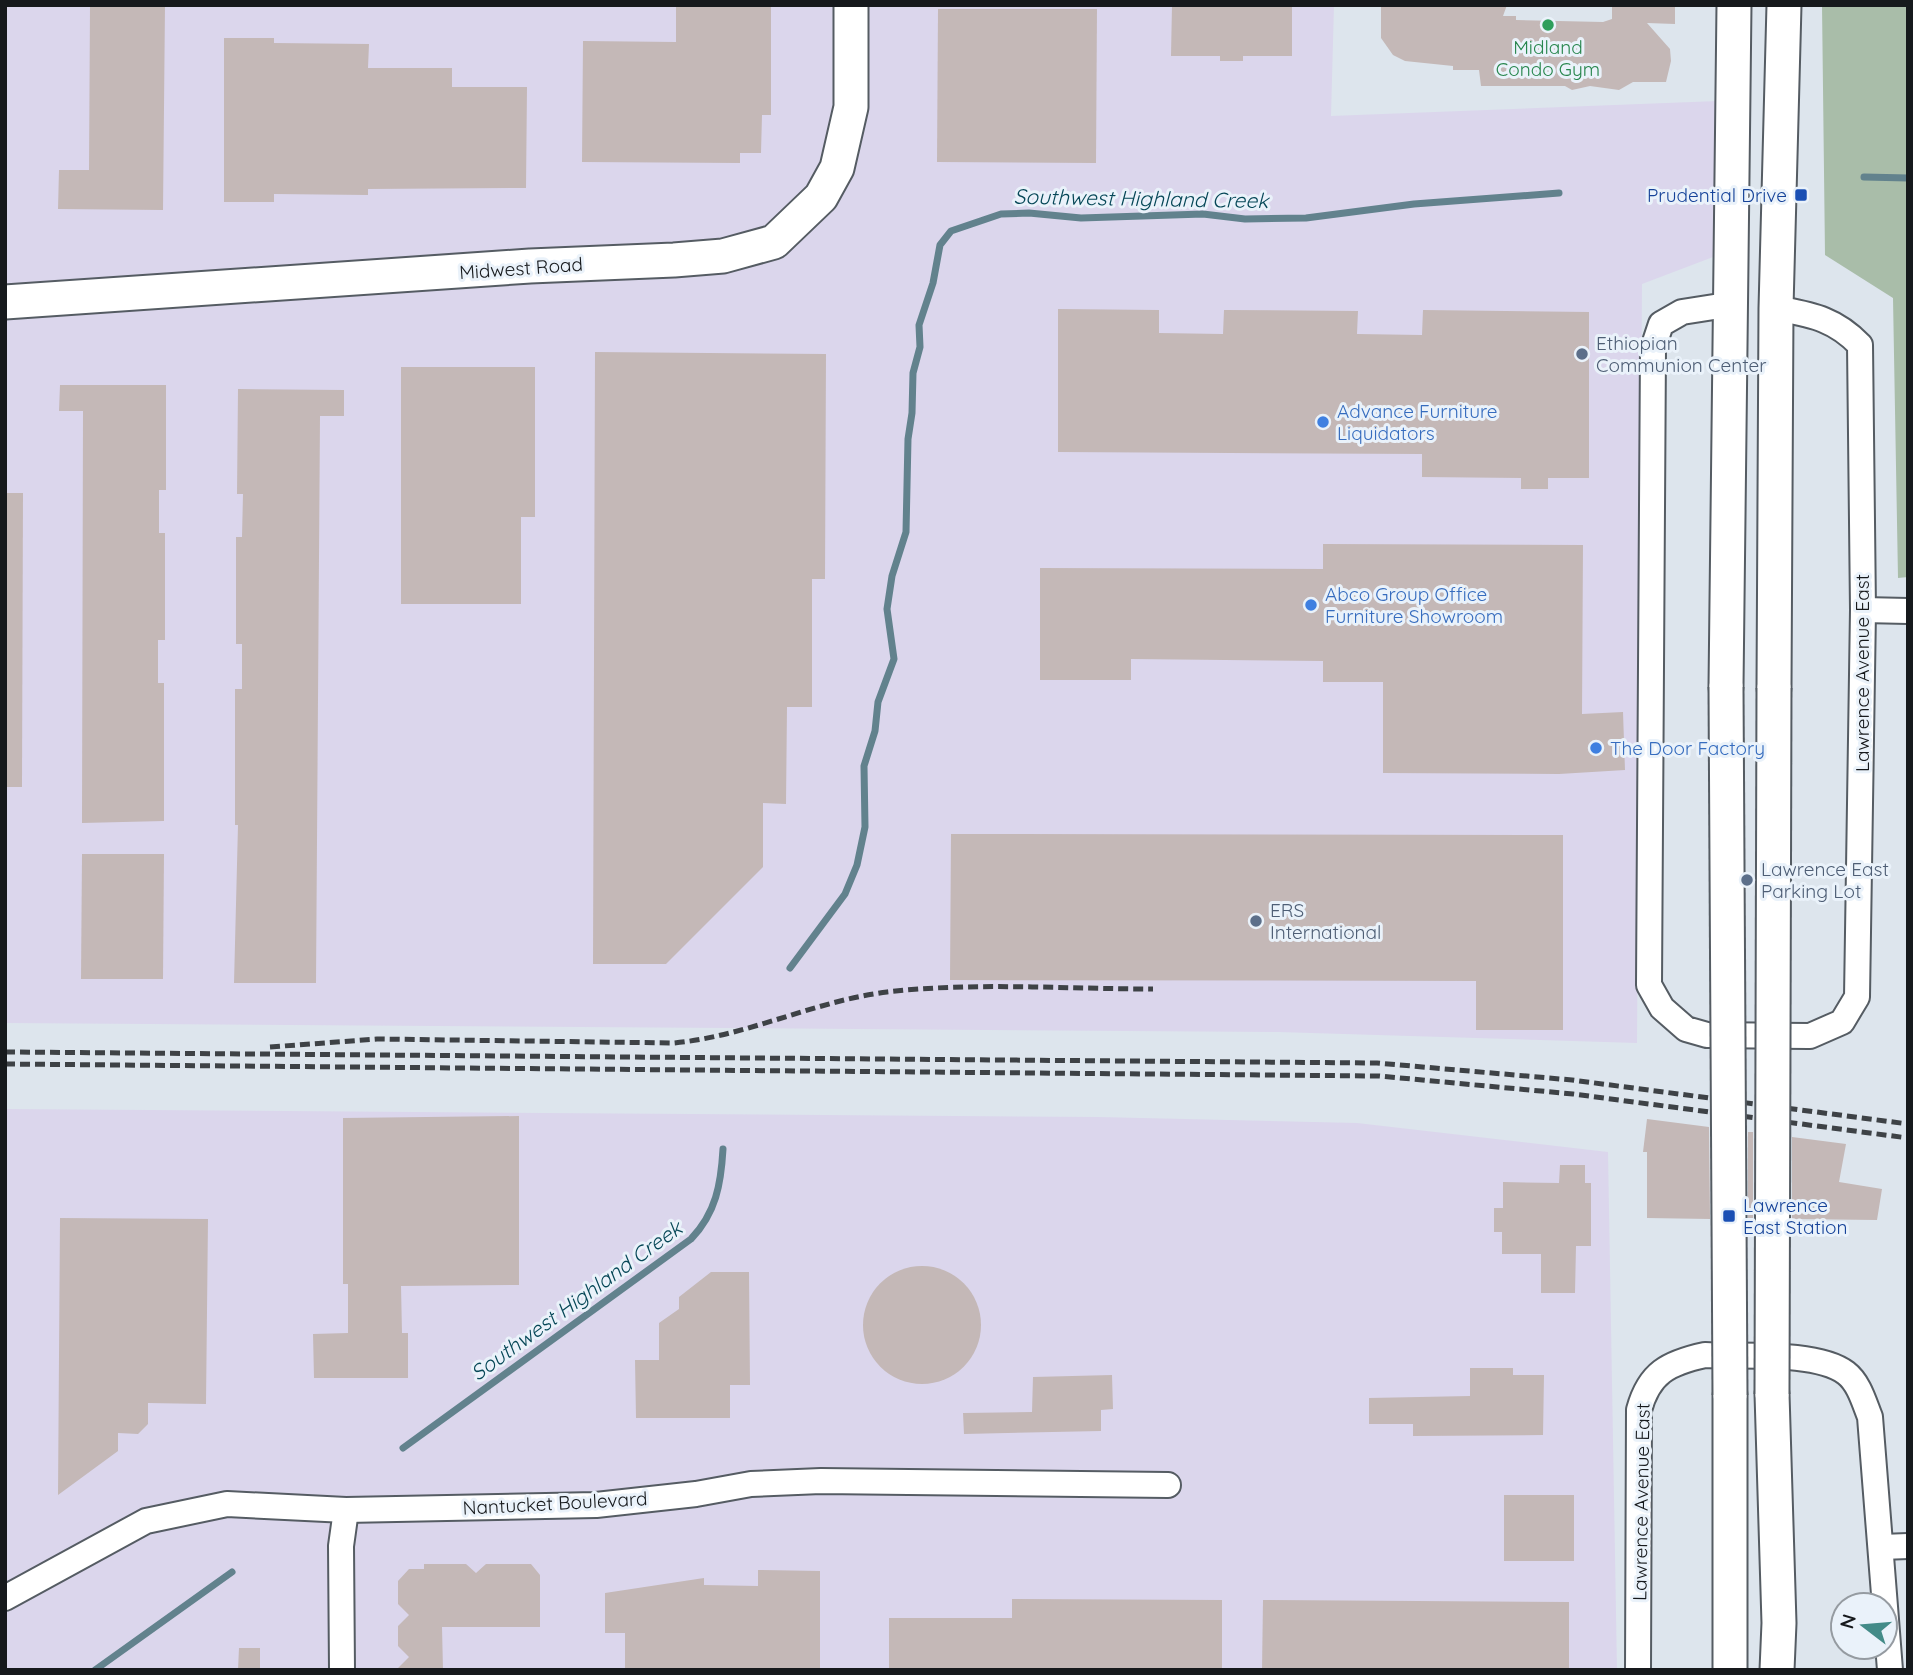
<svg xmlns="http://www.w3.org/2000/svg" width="1913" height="1675" font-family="Quicksand,sans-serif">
<rect width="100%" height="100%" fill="#dde5ed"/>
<!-- industrial -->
<g fill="#dbd6ec">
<polygon points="5,5 1334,5 1331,116 1718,101 1721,254 1642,284 1637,1043 1278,1032 5,1023"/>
<polygon points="5,1109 1098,1117 1357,1123 1608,1152 1617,1670 5,1670"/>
</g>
<!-- green -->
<polygon fill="#a9bda9" points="1822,5 1908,5 1908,577 1898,578 1893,298 1825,255"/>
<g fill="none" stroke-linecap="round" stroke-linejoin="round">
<!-- stream -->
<g stroke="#62828d" stroke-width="7">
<polyline points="1864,177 1908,178"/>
<polyline points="790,968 845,894 857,865 865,827 864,766 875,731 878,702 894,659 887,609 892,576 906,532 908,439 912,413 913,373 920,347 919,325 933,283 940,245 951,231 1001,214 1029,213 1081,218 1203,214 1245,219 1306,218 1414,204 1559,193"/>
<path d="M 403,1448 L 691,1239 C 716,1213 721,1184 723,1149"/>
<polyline points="95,1670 232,1572"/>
</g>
</g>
<!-- building -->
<g fill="#c4b8b7">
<polygon points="90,5 165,5 163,210 58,209 59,170 89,170"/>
<polygon points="676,5 771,5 771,115 762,115 761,153 740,153 740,163 582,162 583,41 676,42"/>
<polygon points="1172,5 1292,5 1292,56 1243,56 1243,61 1220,61 1220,56 1171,56"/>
<polygon points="1381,5 1507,5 1503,16 1516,16 1516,20 1603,22 1612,19 1612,5 1675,5 1675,24 1647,23 1670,49 1671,61 1666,82 1633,82 1619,90 1590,86 1572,90 1565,86 1481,86 1479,70 1453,70 1453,66 1405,61 1393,55 1381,38"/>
<polygon points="938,9 1097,9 1096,163 937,162"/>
<polygon points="224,38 274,38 274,43 369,44 368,68 452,68 452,87 527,87 526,188 368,189 368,195 274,194 274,202 224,202"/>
<polygon points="1058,309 1159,310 1159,333 1223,334 1224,310 1358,311 1357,334 1422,335 1423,310 1589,312 1589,478 1548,478 1548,489 1521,489 1521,478 1422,477 1422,454 1058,452"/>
<polygon points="595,352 826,354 825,579 812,579 812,707 787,707 786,804 763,803 763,867 666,964 593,964"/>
<polygon points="401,367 535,367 535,517 521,517 521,604 401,604"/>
<polygon points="60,385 166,385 166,490 159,490 159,533 165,533 165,640 158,640 158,683 164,683 164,821 82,823 83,411 59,411"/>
<polygon points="238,389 344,390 344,416 320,416 316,983 234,983 238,825 235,825 235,689 242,689 242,644 236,644 236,537 242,537 243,494 237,494"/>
<polygon points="5,493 23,493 22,787 5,787"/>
<polygon points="1323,544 1583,545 1582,714 1623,712 1625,770 1559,774 1383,773 1383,682 1323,682 1323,661 1131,659 1131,680 1040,680 1040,568 1323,569"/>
<polygon points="951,834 1563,835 1563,1030 1476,1030 1476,981 950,980"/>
<polygon points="82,854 164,854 163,979 81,979"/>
<polygon points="519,1116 519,1285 401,1286 402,1333 408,1333 408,1378 314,1378 313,1334 348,1333 348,1284 343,1284 343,1118"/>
<polygon points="1647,1119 1709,1127 1710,1219 1647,1218 1647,1152 1643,1152"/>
<rect x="1748" y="1132" width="5" height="87"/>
<polygon points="1792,1137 1846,1144 1839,1182 1882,1189 1877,1220 1792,1219"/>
<polygon points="1560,1165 1585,1165 1585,1183 1591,1183 1591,1246 1576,1246 1575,1293 1541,1293 1541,1254 1502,1254 1502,1232 1494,1232 1494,1208 1503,1208 1503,1182 1559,1183"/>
<polygon points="60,1218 208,1219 206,1404 148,1403 148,1424 138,1434 118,1433 118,1451 58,1495"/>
<circle cx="922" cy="1325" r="59"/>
<polygon points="711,1272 749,1272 750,1385 730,1385 730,1418 636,1418 635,1360 659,1360 659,1323 679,1309 679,1297"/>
<polygon points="1470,1368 1513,1368 1513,1375 1544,1375 1543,1435 1413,1436 1413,1424 1369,1424 1369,1398 1470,1396"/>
<polygon points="1112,1375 1113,1409 1101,1410 1101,1431 964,1434 963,1413 1032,1412 1033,1377"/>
<rect x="1504" y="1495" width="70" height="66"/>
<polygon points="424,1564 466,1564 476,1573 486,1564 531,1564 540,1575 540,1627 442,1627 443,1670 396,1670 409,1657 398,1646 398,1626 409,1615 398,1604 398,1581 409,1569 424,1569"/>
<polygon points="758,1570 820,1571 820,1670 625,1670 625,1633 605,1633 605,1593 704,1578 704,1585 758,1586"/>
<polygon points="1012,1599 1222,1600 1222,1670 889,1670 889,1618 1012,1618"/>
<polygon points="1263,1600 1569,1602 1569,1670 1262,1670"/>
<polygon points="239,1648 260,1648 260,1670 238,1670"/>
</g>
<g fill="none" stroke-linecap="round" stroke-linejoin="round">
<!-- street casing -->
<g stroke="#555c63" stroke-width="28">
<g id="street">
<path d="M 1733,304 L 1682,312 L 1661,324 L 1653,348 L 1649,985 L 1662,1008 L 1686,1029 L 1707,1035 L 1810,1036 L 1842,1022 L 1857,997 L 1863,610 L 1860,345 C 1834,318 1811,315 1776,308"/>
<polyline points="1863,610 1908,611"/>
<polyline points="1882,1547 1908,1546"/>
<polyline points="5,1598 146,1521 227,1504 346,1510 596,1505 696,1494 751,1484 821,1481 1168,1485"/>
<polyline points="342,1670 341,1546 346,1510"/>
<path d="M 1638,1670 L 1639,1410 C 1649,1373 1668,1363 1705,1355 C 1742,1357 1817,1351 1846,1373 C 1859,1383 1864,1402 1870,1417 L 1890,1670"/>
</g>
</g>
<!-- secondary casing -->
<g stroke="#555c63" stroke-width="37">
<g id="secondary">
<polyline points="5,302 530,266 674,260 723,256 774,242 821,197 837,168 851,107 851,5"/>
<polyline points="1726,687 1734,5"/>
<polyline points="1774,688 1776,308 1784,5"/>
<polyline points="1772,1394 1779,1623 1777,1670"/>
<polyline points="1730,1395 1730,1670"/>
</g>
</g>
<!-- street -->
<use href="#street" stroke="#fff" stroke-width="24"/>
<!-- secondary -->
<use href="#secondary" stroke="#fff" stroke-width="33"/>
<!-- rail -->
<g stroke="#3e4246" stroke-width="5" stroke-dasharray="10 5" stroke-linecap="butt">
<path d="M 270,1047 L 377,1039 L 674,1043 C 748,1036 814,1001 887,992 C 971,982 1067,989 1153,989"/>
<polyline points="5,1052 1377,1063 1572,1080 1908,1124"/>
<polyline points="5,1064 1379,1076 1573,1094 1908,1138"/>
</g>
<!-- secondary-bridge casing -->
<g stroke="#555c63" stroke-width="37" stroke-linecap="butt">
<g id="secondary-bridge">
<polyline points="1726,687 1730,1395"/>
<polyline points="1772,1394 1774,688"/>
</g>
</g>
<!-- secondary-bridge -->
<use href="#secondary-bridge" stroke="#fff" stroke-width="33"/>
</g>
<!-- markers -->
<circle fill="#2e9e5b" stroke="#eaf2fa" stroke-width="2.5" cx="1548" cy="25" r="7"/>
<g fill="#1a4fb4" stroke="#eaf2fa" stroke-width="2.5">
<rect x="1794" y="188" width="14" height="14" rx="3.5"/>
<rect x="1722" y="1209" width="14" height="14" rx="3.5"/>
</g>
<g fill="#5c6f8a" stroke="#eaf2fa" stroke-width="2.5">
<circle cx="1582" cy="354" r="7"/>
<circle cx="1747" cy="880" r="7"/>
<circle cx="1256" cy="921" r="7"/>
</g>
<g fill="#3f7fe0" stroke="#eaf2fa" stroke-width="2.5">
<circle cx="1323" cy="422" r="7"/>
<circle cx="1311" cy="605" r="7"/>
<circle cx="1596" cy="748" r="7"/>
</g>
<g text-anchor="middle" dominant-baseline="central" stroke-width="6" stroke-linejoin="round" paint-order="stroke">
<!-- leisure labels -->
<g font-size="19" fill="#27864d" stroke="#eaf2fa">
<text x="1548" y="47">Midland<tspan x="1548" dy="22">Condo Gym</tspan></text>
</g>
<!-- transit labels -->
<g font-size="19" fill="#164399" stroke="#eaf2fa" text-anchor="end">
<text x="1787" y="195">Prudential Drive</text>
<text x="1743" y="1205" text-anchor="start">Lawrence<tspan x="1743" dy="22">East Station</tspan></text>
</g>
<!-- street labels -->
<g font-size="19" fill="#16191c" stroke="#eaf2fa">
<text transform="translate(521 268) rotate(-4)">Midwest Road</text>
<text transform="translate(1862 673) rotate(-90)">Lawrence Avenue East</text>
<text transform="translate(1641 1502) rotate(-89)">Lawrence Avenue East</text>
<text transform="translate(555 1503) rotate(-3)">Nantucket Boulevard</text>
</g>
<!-- service labels -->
<g font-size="19" fill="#4e5e75" stroke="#eaf2fa" text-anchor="start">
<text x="1596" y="343">Ethiopian<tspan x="1596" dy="22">Communion Center</tspan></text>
<text x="1761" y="869">Lawrence East<tspan x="1761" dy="22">Parking Lot</tspan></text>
<text x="1270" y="910">ERS<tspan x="1270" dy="22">International</tspan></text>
</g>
<!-- shop labels -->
<g font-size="19" fill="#366cbe" stroke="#eaf2fa" text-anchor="start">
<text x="1337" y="411">Advance Furniture<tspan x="1337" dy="22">Liquidators</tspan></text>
<text x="1325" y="594">Abco Group Office<tspan x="1325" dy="22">Furniture Showroom</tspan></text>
<text x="1610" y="748">The Door Factory</text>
</g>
<!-- water labels -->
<g font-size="21" font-style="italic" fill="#064757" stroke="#eaf2fa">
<text transform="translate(1141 198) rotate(1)">Southwest Highland Creek</text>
<text transform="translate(576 1300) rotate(-36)">Southwest Highland Creek</text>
</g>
</g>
<!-- border -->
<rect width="1913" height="1675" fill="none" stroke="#16191c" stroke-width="14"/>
<!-- north arrow -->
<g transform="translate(1864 1626) rotate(286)"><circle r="33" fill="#eaf2fa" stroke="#959ba1" stroke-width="2"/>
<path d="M0-5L12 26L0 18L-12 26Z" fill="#438b88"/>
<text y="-10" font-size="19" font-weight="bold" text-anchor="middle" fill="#16191c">N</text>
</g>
</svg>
